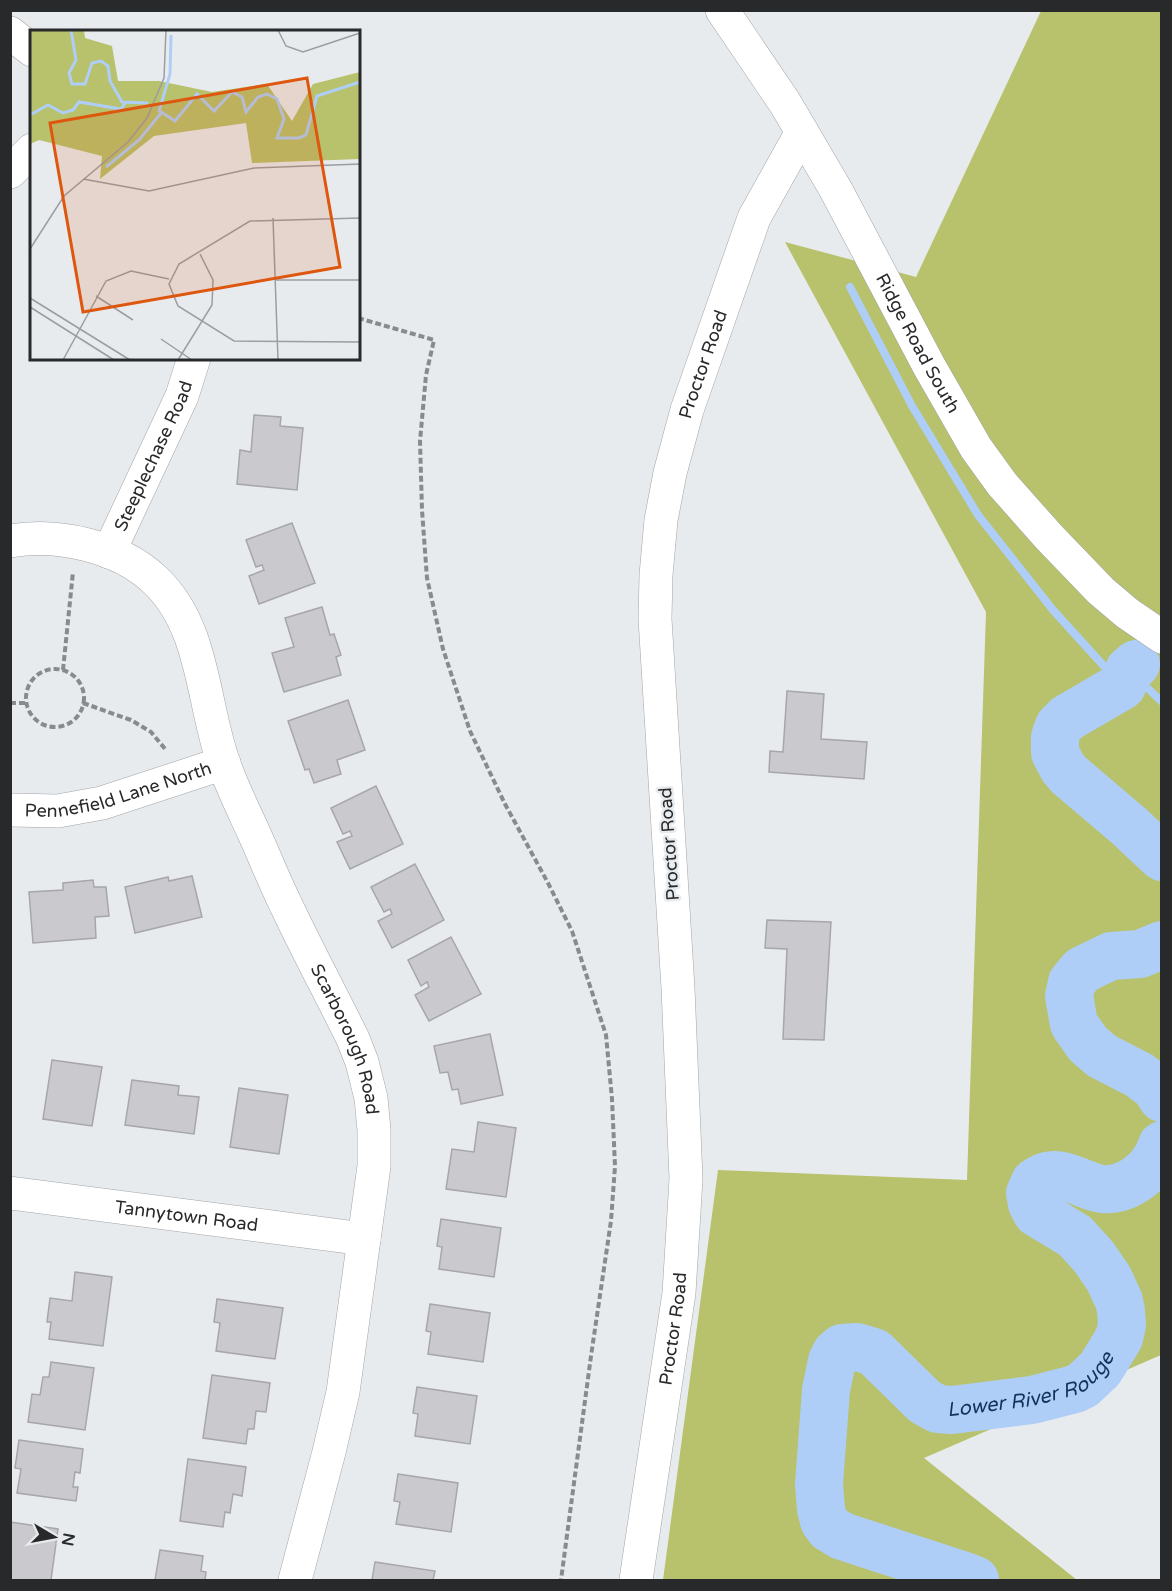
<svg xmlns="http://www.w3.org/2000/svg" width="1172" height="1591" font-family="'Varela Round',sans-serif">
<rect width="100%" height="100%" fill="#e8ebee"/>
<!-- forest -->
<polygon fill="#b8c16b" points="1041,11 1161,11 1161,1355 924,1458 1077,1580 663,1580 718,1170 967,1180 986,612 785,242 916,277"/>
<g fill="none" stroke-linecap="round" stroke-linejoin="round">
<!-- stream -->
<g stroke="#afcef7" stroke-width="8">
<polyline points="850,287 912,406 978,515 1053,610 1122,686"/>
<polyline points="1129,670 1162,702"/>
</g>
<!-- river -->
<g stroke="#afcef7" stroke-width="48">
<polyline points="1136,664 1129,670 1122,686 1067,718 1059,726 1055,737 1055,753 1063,768 1069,775 1129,826 1162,857"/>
<polyline points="1162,945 1140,954 1111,956 1082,970 1072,982 1069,996 1074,1024 1088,1044 1102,1056 1139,1075 1156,1088 1162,1098"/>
<path id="s1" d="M 975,1580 L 965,1576 L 842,1536 L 829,1528 L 824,1521 L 821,1509 L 819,1484 L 826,1390 L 832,1361 L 836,1353 L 842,1348 L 857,1347 L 874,1352 L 925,1402 L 938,1409 L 952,1410 L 1032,1400 L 1075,1389 L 1083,1385 L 1100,1369 L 1119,1338 L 1122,1325 L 1121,1311 L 1119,1301 L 1109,1279 L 1094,1257 L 1075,1236 L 1037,1213 L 1032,1204 L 1030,1193 L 1035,1182 C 1039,1180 1043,1176 1047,1176 C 1066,1171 1084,1187 1102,1189 C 1129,1191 1154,1170 1162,1145"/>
</g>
</g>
<!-- building -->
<g fill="#cac9cd" stroke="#a7a6a9" stroke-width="1.5">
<polygon points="254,415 281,417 280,426 303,428 297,490 237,484 240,450 251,452"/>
<polygon points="292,523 315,583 259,604 249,576 264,570 262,565 256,567 246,540"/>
<polygon points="322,607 330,635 334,634 341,655 336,657 341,675 284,692 272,653 294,647 285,618"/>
<polygon points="787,691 824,694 821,739 867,742 864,779 769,772 770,751 783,752"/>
<polygon points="348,700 365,750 337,760 341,774 314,783 309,769 305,770 288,721"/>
<polygon points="376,786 403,844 350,869 337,842 352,836 350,831 343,834 331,808"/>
<polygon points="415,864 444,920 392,948 378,921 392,914 390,909 384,912 371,887"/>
<polygon points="192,876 202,917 135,933 125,887 168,877 169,881"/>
<polygon points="93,880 94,887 106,887 109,916 95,917 96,938 33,943 29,892 63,890 63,883"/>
<polygon points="767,920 831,922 824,1040 783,1039 787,949 765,948"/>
<polygon points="451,937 481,994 429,1021 415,995 429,987 427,982 421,986 408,960"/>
<polygon points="490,1034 503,1095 461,1104 458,1089 452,1090 448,1072 440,1073 434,1046"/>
<polygon points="52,1060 102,1067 92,1126 43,1119"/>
<polygon points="132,1080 179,1086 178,1095 199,1097 194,1134 125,1125"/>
<polygon points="239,1088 288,1095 279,1154 230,1147"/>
<polygon points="478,1122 516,1128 506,1197 446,1189 452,1149 474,1152"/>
<polygon points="441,1219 501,1228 494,1277 439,1269 442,1247 437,1246"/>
<polygon points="75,1272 112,1277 103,1346 49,1339 51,1322 47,1322 50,1298 72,1301"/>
<polygon points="217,1299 283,1308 275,1359 216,1351 220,1323 214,1322"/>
<polygon points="430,1304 490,1313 483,1362 428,1354 431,1332 426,1331"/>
<polygon points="51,1362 94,1368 85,1430 28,1422 32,1394 40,1395 43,1377 49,1377"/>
<polygon points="212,1375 270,1383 266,1412 256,1411 254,1429 248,1429 246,1444 203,1438"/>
<polygon points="417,1387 477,1396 470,1444 415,1436 418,1414 413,1413"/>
<polygon points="19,1440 83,1449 80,1473 75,1472 73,1487 78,1487 76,1501 17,1493 21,1469 15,1468"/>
<polygon points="188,1459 246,1467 242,1496 233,1494 230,1513 225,1512 223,1527 180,1521"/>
<polygon points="398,1474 458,1483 451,1532 396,1524 400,1502 394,1501"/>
<polygon points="10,1522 58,1529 51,1580 10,1580"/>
<polygon points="160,1550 203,1556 201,1571 206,1572 205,1580 155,1580"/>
<polygon points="375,1562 435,1571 433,1580 372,1580"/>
</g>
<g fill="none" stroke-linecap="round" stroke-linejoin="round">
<!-- minor casing -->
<g stroke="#a2a4a7" stroke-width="34">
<g id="minor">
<polyline points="10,33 32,50"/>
<polyline points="10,172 32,150"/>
<path id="s2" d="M 10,541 C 58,533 119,546 155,580 C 205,627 202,703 224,764 C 232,787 243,809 253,831 C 264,855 274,881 286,905 C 307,950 331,994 353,1039 L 362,1062 L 371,1098 L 374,1130 L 374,1166 L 343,1392 L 329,1452 L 295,1580"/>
<path id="s3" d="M 109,552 L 182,396 L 194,358"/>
<path id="s4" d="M 10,810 L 58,811 L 102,803 L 224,763"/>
<path id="s5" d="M 10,1193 L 364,1239"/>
<path id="s6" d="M 636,1580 L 679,1293 L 686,1179 L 678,988 L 655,619 L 656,575 L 661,520 L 670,473 L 687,410 L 754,218 L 802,132"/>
</g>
</g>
<!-- major casing -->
<g stroke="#a2a4a7" stroke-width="34">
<g id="major">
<path id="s7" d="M 722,10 L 785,103 L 836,190 L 929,366 L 976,448 L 1002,484 L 1049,537 L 1101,591 L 1127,613 L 1162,637"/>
</g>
</g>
<!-- path -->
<g stroke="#888a8c" stroke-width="4" stroke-dasharray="6 3" stroke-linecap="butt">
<polyline points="358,318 434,340 426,375 420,441 422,510 427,578 443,649 470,731 505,804 548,883 572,931 606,1035 612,1099 615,1166 611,1221 591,1356 561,1580"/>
<circle cx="55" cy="698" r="29"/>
<polyline points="63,670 73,572"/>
<polyline points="10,703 26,703"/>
<polyline points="83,703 131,720 151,732 166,750"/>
</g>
<!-- minor -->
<use href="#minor" stroke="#fff" stroke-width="33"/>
<!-- major -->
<use href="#major" stroke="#fff" stroke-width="33"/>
</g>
<g text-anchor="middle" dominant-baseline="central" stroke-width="5" stroke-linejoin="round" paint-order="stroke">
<!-- street labels -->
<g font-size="18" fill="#28292a" stroke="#e8ebee">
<text stroke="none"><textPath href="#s7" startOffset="387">Ridge Road South</textPath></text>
<text stroke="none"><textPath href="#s6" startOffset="1226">Proctor Road</textPath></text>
<text stroke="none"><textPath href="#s3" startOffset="106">Steeplechase Road</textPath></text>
<text stroke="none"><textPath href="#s4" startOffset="111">Pennefield Lane North</textPath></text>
<text transform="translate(669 844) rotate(-94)">Proctor Road</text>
<text stroke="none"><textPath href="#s2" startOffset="656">Scarborough Road</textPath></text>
<text stroke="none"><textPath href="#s5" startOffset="178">Tannytown Road</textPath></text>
<text stroke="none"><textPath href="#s6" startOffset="254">Proctor Road</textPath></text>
</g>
<!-- water labels -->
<g font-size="20" font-style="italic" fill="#10325c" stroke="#e8ebee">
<text stroke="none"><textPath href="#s1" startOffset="560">Lower River Rouge</textPath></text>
</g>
</g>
<!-- overview -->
<g transform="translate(30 30)">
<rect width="330" height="330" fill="#e8ebee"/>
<path d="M 0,0 L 54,0 L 55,8 L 82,16 L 88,51 L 129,51 L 182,62 L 237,54 L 262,91 L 283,54 L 330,42 L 330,129 L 222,133 L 216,93 L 124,106 L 70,149 L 72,126 L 9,110 L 0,114 Z" fill="#b8c16b"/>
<path fill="none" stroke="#afcef7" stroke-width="3" d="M 41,0 L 46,30 L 39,43 L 42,54 L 55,54 L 62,33 L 71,31 L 78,36 L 80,51 L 92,72 L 118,73M 128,80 L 145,91 L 167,64 L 184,81 L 202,62 L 212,67 L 216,82 L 228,67 L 237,64 L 247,69 L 254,89 L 247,108 L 269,108 L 276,105 L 287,66 L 330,52M 129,81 L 140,44 L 141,5M 0,85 L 18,75 L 33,83 L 43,80 L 49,72 L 91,79 L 95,73M 76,137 L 109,110 L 132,82"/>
<path fill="none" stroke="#9b9da0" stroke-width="1.5" d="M 248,0 L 256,16 L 273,22 L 330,3M 53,149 L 119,161 L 224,138 L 330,134M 243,188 L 248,330M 330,188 L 220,191 L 149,234 L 139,254 L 148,276 L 204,311 L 330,312M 0,219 L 34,166 L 98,112 L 117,88 L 134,48 L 136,0M 246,250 L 330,250M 66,266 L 103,290M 0,268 L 100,330M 0,277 L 84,330M 131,309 L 162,330M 33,330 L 76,251 L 101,241 L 139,249M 148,330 L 182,275 L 183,250 L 170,224"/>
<path fill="#de570e" fill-opacity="0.15" stroke="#de570e" stroke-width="3" d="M 277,48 L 310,237 L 53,282 L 20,93 Z"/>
<rect width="330" height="330" fill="none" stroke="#28292a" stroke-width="3"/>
</g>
<!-- border -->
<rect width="1172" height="1591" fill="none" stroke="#28292a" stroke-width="24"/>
<!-- north arrow -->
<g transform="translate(54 1537) rotate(100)" stroke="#e8ebee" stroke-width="4.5" paint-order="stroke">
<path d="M0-4.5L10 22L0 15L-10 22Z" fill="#28292a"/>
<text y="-9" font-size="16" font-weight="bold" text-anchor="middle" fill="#28292a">N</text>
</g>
</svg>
